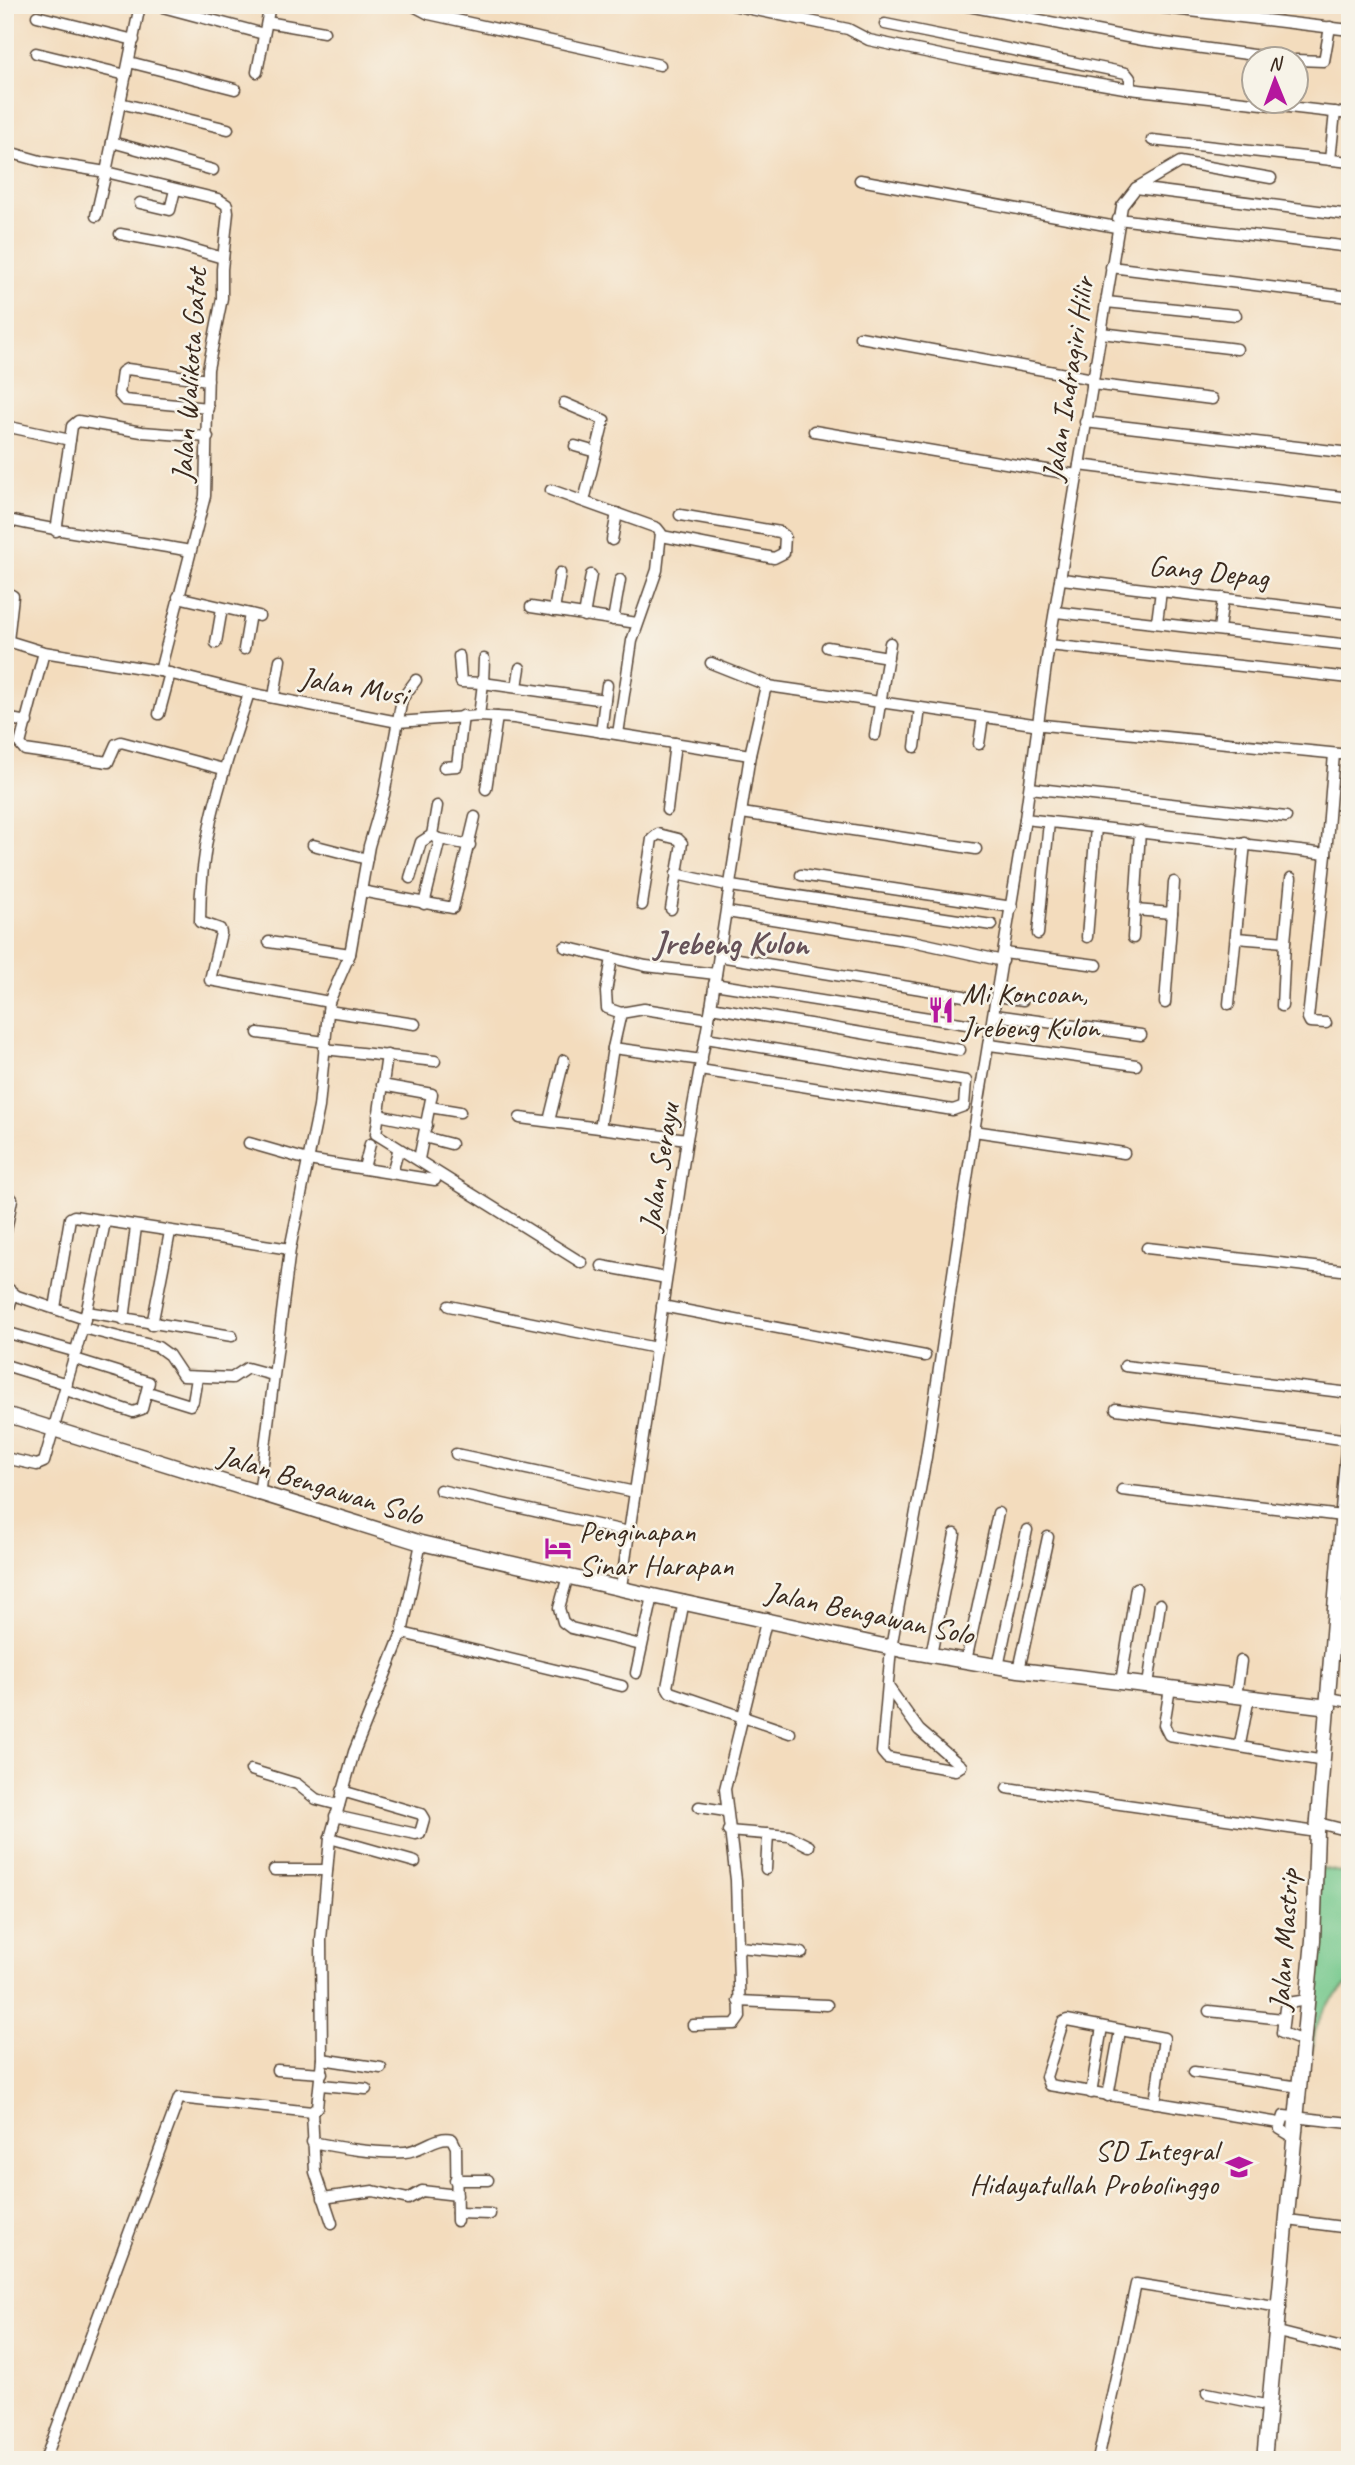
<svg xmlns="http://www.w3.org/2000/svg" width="1355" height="2465" font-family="Caveat,sans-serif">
<rect width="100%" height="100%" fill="#f7f3e8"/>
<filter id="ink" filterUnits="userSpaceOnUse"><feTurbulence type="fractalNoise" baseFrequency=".0143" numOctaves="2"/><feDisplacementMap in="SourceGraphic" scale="14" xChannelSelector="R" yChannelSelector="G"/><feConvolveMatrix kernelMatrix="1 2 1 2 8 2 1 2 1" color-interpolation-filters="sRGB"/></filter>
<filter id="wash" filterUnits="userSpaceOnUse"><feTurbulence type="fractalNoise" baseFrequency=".00686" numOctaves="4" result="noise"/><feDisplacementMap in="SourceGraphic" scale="28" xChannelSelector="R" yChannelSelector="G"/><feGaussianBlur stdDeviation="1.57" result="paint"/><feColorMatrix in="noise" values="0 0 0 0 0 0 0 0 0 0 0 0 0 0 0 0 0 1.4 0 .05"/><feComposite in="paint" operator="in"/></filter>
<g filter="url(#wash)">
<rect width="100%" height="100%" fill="#f3dcbd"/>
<!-- green -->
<path fill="#74c88c" stroke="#587955" stroke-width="2" d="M 1320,1868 L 1350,1874 L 1350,1981 C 1336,1995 1323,2007 1317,2026 C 1310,2042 1319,2043 1305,2062 Z"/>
</g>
<g filter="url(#ink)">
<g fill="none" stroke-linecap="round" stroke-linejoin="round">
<!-- minor casing -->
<g stroke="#574536" stroke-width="13">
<g id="minor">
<polyline points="140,5 106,172 218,199 227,205 228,212 222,269 222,298 208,369 205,496 160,671"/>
<polyline points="155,5 264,34"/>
<polyline points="412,5 429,14 660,65"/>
<polyline points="732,5 848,29 869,40 973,62 1130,89 1350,114"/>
<polyline points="963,5 1143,40 1291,60"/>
<polyline points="1140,5 1350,30"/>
<polyline points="37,16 134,40"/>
<polyline points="267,22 324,32"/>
<polyline points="885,24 1126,73 1130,78 1130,89"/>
<polyline points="36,53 126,75"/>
<polyline points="1296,60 1324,61 1330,27"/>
<polyline points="129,62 235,89"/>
<polyline points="257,72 270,5"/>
<polyline points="120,103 228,129"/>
<polyline points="1152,140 1350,162"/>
<polyline points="112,142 213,170"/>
<polyline points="5,151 44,162 106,172 96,216"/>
<polyline points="1330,160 1335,112"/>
<polyline points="1271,178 1180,162 1136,188 1122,206 1047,658 1025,819 1326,854 1334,754"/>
<polyline points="860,180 1116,227"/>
<polyline points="1136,188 1350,215"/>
<polyline points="140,203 170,210 175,190"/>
<polyline points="1118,219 1350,247"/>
<polyline points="120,234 175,244 223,258"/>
<polyline points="1111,267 1350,297"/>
<polyline points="1106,302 1236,315"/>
<polyline points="1101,333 1237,349"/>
<polyline points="860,337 1093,379"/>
<polyline points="208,380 127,369 122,372 119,394 124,400 208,408"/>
<polyline points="1092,384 1212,399"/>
<polyline points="564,403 604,420 584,501"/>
<polyline points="1085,422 1350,453"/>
<polyline points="5,426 70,440 56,531"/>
<polyline points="814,431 1077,475"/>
<polyline points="70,440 72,426 78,421 142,432 208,437"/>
<polyline points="575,446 596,452"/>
<polyline points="1079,465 1350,498"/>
<polyline points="551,490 657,528 661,533 657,570 632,641 618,734"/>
<path d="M 5,519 C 66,534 129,539 190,551"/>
<polyline points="662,536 774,558 784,553 785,536 780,532 680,515"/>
<polyline points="612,540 617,513"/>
<polyline points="1062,579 1350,614"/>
<polyline points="5,591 13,596 8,641 44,652 160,671 249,693 398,722 479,716 514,718 750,755"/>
<polyline points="178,597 259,616"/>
<polyline points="531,607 637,623"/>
<polyline points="554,611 560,573"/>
<polyline points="1056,612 1350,645"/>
<polyline points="584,616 591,575"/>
<polyline points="613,620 620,580"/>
<polyline points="1157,622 1161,591"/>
<polyline points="1219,629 1223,598"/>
<polyline points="216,643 222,608"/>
<polyline points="1049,645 1350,678"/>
<polyline points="827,647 888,657"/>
<polyline points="244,649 250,614"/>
<polyline points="44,652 20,744 25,750 108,762 116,744 121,742 223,769"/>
<polyline points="459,656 461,682 483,683 484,659"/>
<polyline points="711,663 769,686"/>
<polyline points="517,687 520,668"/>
<path d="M 249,693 C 222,777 200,832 200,922 L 220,929 L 221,933 L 210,980 L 329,1002"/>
<polyline points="274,697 280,660"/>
<polyline points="605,700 607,685"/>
<polyline points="159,714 170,673"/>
<polyline points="479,716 483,683 605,700 601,732"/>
<polyline points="5,718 27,722"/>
<polyline points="875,735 890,643"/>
<polyline points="979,744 983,717"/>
<polyline points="915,747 920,708"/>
<polyline points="444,767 457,766 463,716"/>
<polyline points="1030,788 1286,817"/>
<polyline points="486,789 497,717"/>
<polyline points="667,810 675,743"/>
<polyline points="742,813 976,849"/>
<polyline points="437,838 432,835 437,806"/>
<polyline points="313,845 367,859"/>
<polyline points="676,874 731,886 992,925"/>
<polyline points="801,875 1012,907"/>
<polyline points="410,878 421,842 432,835"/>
<polyline points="361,891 453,908 475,817"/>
<polyline points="424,904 440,839 470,845"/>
<polyline points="642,905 652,839 658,834 678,839 682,843 671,909"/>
<polyline points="1135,910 1172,913 1174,882"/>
<polyline points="727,912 917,942 1003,961"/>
<polyline points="1038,934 1049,822"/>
<polyline points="1087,937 1096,827"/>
<polyline points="1133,938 1140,831"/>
<polyline points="1236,938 1285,942 1282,1006"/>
<polyline points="269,942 350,954"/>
<polyline points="1285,942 1291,878"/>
<polyline points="565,947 646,966 716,974"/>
<polyline points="1004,953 1097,965"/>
<polyline points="719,956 964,996"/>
<polyline points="612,958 606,992 607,1008 621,1013"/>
<polyline points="714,984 973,1025"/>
<polyline points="998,996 1023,1000"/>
<polyline points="1165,1003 1172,913"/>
<polyline points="1229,1004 1245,843"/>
<polyline points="711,1007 960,1050"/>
<polyline points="328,1011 415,1024"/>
<polyline points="995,1015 1141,1035"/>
<polyline points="1326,1023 1310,1022 1308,1018 1326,854"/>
<polyline points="258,1033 325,1042"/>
<polyline points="990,1045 1136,1065"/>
<polyline points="324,1049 435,1061"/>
<polyline points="387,1055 376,1134 582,1263"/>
<polyline points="702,1060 613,1048 621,1013 644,1009 709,1019"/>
<polyline points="700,1070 953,1110 964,1106 966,1081 706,1038"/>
<polyline points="382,1085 432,1094 419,1159"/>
<polyline points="430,1107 460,1112"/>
<polyline points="378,1115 427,1125"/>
<polyline points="520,1118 687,1139"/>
<polyline points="549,1121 564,1060"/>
<polyline points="600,1128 613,1048"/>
<polyline points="974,1131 1124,1153"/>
<polyline points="424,1137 451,1144"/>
<polyline points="249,1143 308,1160 435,1180"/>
<polyline points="364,1168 370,1144"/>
<polyline points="392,1173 398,1151"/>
<polyline points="5,1236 12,1199"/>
<polyline points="1147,1248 1350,1271"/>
<polyline points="602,1266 666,1278"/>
<polyline points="5,1286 17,1296 85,1319"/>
<polyline points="449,1306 656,1348"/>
<polyline points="662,1306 925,1356"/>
<polyline points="55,1308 70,1218 74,1216 290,1249"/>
<polyline points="87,1312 232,1336"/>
<polyline points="124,1320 136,1227"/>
<polyline points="5,1322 13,1294"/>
<polyline points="152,1325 170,1232"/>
<polyline points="83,1328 158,1347 169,1355 183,1376 232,1378 247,1368 273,1375"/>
<polyline points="5,1332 77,1352"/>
<polyline points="5,1365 67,1384"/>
<polyline points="1125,1366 1350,1393"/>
<polyline points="66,1390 133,1412 142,1409 149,1382 75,1359"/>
<polyline points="148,1392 190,1405 193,1401 197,1378"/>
<polyline points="1116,1409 1349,1440"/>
<polyline points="456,1454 635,1492"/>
<polyline points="5,1458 37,1465 44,1462 85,1319 105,1222"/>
<polyline points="440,1490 629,1532"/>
<polyline points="1122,1490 1342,1516"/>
<polyline points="259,1495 290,1249 319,1107 329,1002 350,954 369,846 384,795 402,699 416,680"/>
<polyline points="568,1576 559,1608 563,1622 571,1628 641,1645"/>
<polyline points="621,1587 687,1139 711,1007 750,755 765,690 769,686 775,687 1033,724 1350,755"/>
<polyline points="684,1601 667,1687 670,1692 790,1733"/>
<polyline points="1334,1628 1350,1631"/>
<polyline points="402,1633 622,1686"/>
<polyline points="931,1655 955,1534"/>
<polyline points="966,1661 998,1513"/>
<polyline points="998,1667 1027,1530"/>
<polyline points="1019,1670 1048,1537"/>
<polyline points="636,1673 653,1596"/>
<polyline points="1121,1682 1136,1588"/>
<polyline points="1148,1685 1160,1604"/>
<polyline points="889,1688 919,1730 961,1766"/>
<polyline points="1170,1688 1164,1725 1169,1735 1324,1761"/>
<polyline points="1236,1696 1241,1661"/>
<polyline points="1330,1698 1350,1702"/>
<polyline points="1240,1744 1249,1697"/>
<polyline points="961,1766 955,1770 887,1758 882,1752 891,1648 926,1457 974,1131 1025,819"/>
<polyline points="251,1770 297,1784 316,1799 339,1805"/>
<polyline points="1007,1788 1317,1832"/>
<polyline points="699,1807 726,1811"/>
<polyline points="335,1816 416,1834 420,1833 424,1819 421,1814 342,1791"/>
<polyline points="1318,1823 1350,1831"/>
<polyline points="728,1831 789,1836 809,1846"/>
<polyline points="330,1838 415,1862"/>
<polyline points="766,1869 768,1834"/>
<polyline points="274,1870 327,1870"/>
<polyline points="739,1947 802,1953"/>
<polyline points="738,2001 827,2005"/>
<polyline points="1209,2011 1283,2019"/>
<polyline points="693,2025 735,2024 740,2017 736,1880 725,1789 767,1618"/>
<polyline points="1303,2041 1282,2033 1285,2008 1288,2003 1307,2000"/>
<polyline points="322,2059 381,2068"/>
<polyline points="277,2070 322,2073"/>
<polyline points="1194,2072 1300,2087"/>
<polyline points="321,2085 366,2089"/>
<polyline points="1091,2093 1102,2027"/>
<polyline points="1108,2096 1120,2031"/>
<polyline points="1155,2103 1164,2038 1067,2020 1063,2022 1046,2077 1049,2085 1279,2123"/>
<polyline points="312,2112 315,2172 332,2223"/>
<polyline points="1295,2138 1280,2129 1284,2116 1350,2123"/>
<path d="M 312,2142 C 342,2148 375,2154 405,2152 C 422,2151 436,2135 452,2139 L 456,2147 L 457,2221"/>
<polyline points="455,2180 488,2180"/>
<polyline points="323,2198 373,2191 408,2199 422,2191 457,2195"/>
<polyline points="457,2213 490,2214"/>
<polyline points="1288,2220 1350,2228"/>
<polyline points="1278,2332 1350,2350"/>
<polyline points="1207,2393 1270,2406"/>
<polyline points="45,2460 179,2098 312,2112 317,2107 322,2059 321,1940 330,1838 354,1752 402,1633 421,1543"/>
<polyline points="1098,2460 1136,2284 1281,2307"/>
</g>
</g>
<!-- major casing -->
<g stroke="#574536" stroke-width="17">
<g id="major">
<polyline points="5,1414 421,1543 653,1596 902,1650 1019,1670 1329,1707"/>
<polyline points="1264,2460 1313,1940 1317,1832 1350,1423"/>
</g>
</g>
<!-- minor -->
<use href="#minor" stroke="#fff" stroke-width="10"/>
<!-- major -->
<use href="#major" stroke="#fff" stroke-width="14"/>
</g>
</g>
<!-- icons -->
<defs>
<g id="restaurant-bare" transform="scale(2.1)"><path d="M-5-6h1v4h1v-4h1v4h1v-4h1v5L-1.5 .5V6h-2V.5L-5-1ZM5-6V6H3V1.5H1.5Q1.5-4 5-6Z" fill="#b5179e" stroke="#f7f3e8" stroke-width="2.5" paint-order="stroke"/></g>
<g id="hotel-bare" transform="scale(2.1)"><path d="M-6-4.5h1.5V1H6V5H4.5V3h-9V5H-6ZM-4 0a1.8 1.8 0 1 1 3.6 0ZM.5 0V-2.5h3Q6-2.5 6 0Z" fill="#b5179e" stroke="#f7f3e8" stroke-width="2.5" paint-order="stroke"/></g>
<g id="school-bare" transform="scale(2.1)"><path d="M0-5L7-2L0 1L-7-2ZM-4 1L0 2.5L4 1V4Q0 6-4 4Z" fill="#b5179e" stroke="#f7f3e8" stroke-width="2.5" paint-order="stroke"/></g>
</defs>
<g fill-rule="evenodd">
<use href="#restaurant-bare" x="941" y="1010"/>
<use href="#hotel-bare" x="558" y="1548"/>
<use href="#school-bare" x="1239" y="2167"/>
</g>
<g text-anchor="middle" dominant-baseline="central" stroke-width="5" stroke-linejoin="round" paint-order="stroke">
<!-- street labels -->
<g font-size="30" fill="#3b2a1e" stroke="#f7f3e8">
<text transform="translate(189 375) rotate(-86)">Jalan Walikota Gatot</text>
<text transform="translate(1068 379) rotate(-81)">Jalan Indragiri Hilir</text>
<text transform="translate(1209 571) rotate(6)">Gang Depag</text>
<text transform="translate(354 686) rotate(10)">Jalan Musi</text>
<text transform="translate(659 1167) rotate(-81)">Jalan Serayu</text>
<text transform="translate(321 1485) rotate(17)">Jalan Bengawan Solo</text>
<text transform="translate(870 1613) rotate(12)">Jalan Bengawan Solo</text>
<text transform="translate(1284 1940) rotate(-86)">Jalan Mastrip</text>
</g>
<!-- poi labels -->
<g font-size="30" fill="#3b2a1e" stroke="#f7f3e8" text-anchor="start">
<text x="962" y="993">Mi Koncoan,<tspan x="962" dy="34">Jrebeng Kulon</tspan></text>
<text x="579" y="1531">Penginapan<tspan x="579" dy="34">Sinar Harapan</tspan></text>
<text x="1218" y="2150" text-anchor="end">SD Integral<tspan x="1218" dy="34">Hidayatullah Probolinggo</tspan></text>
</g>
<!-- quarter labels -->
<g font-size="33" font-weight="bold" fill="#665258" stroke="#f7f3e8">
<text x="731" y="943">Jrebeng Kulon</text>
</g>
</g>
<!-- margin -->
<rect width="1355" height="2465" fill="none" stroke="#f7f3e8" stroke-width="28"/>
<!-- north arrow -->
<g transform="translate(1275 80) rotate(359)"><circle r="33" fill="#f7f3e8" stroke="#aca397" stroke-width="2"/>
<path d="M0-5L12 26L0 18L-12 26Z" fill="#b5179e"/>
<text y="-10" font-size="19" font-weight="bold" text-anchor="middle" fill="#3b2a1e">N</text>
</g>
</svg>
